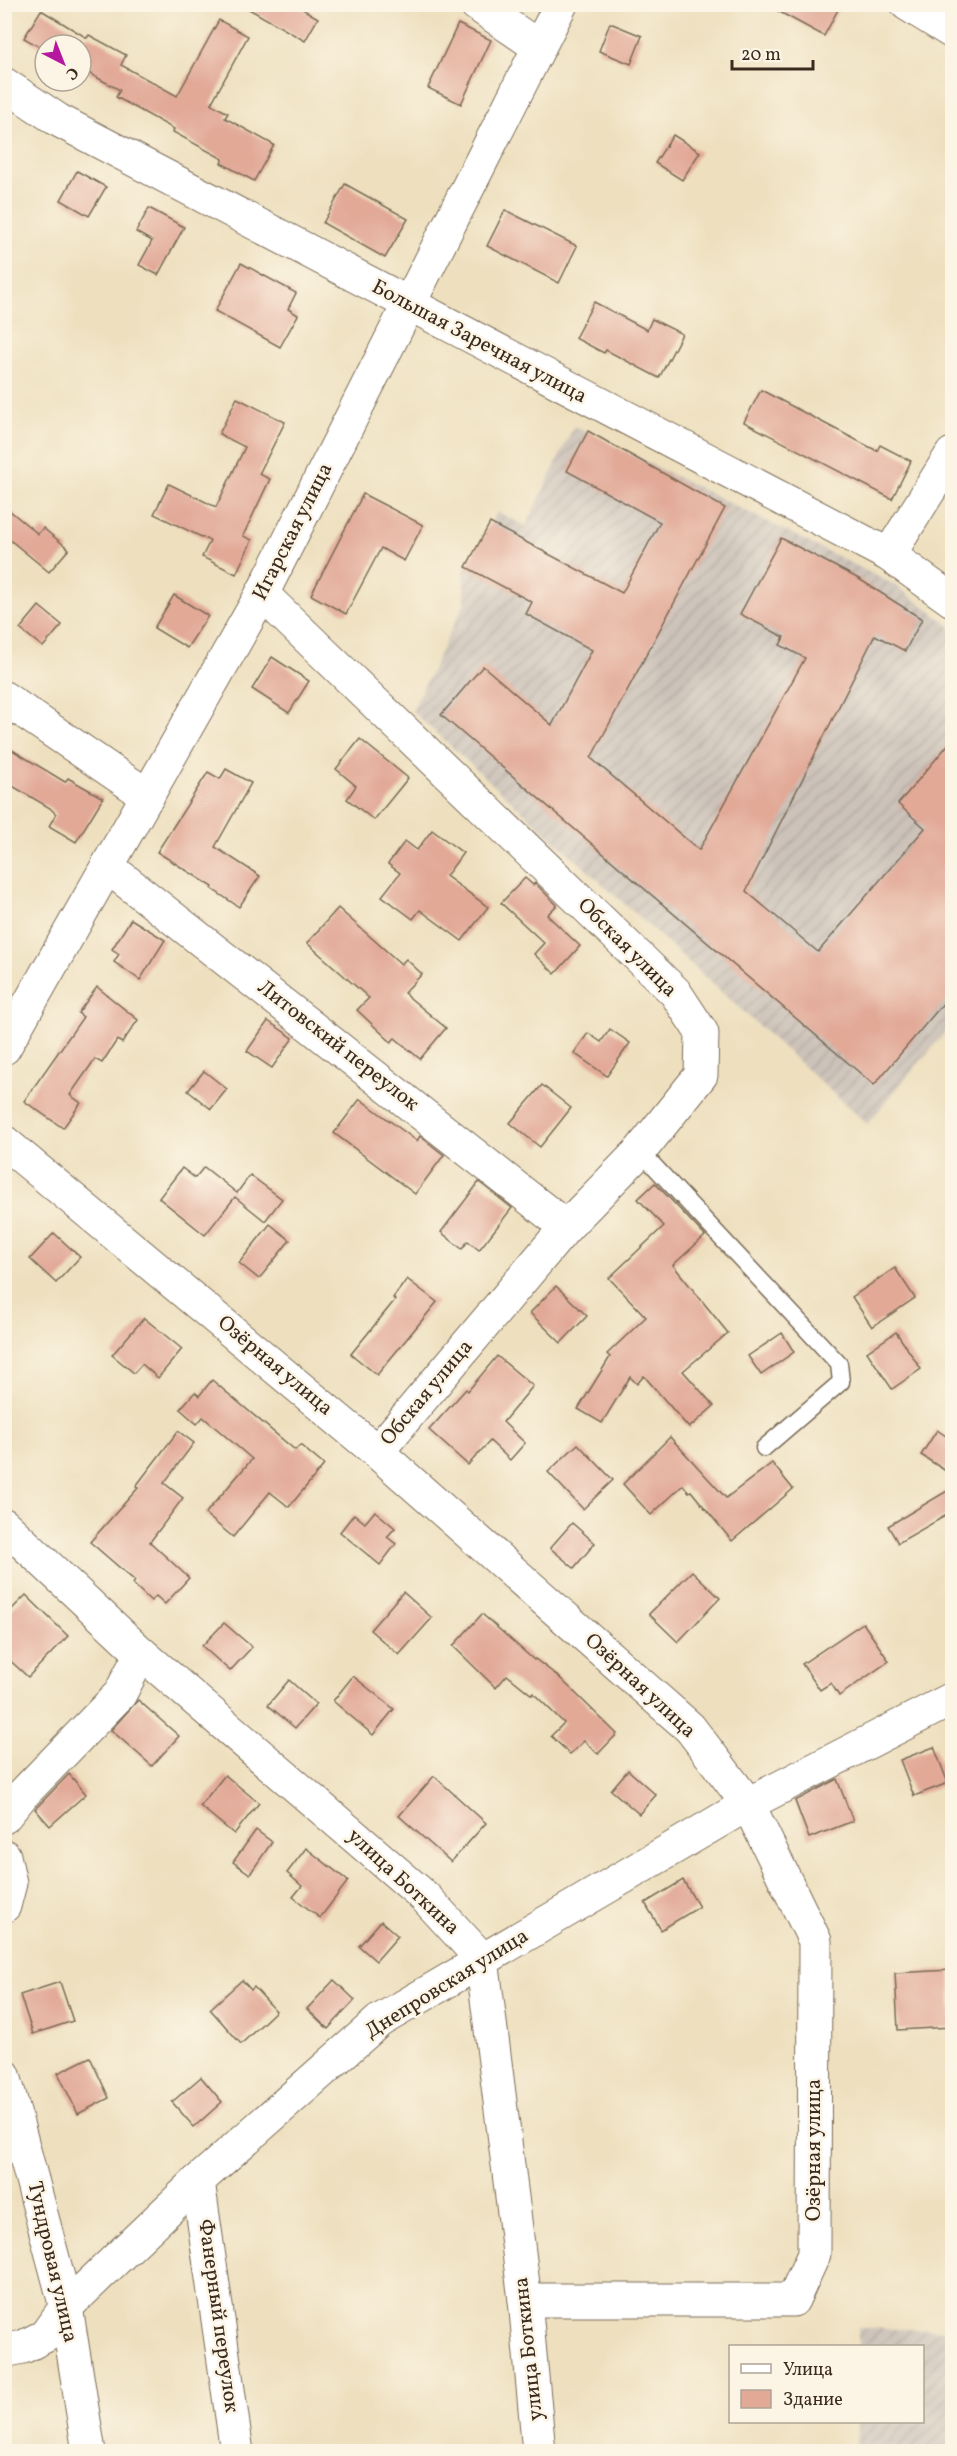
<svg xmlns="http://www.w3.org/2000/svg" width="957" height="2456" font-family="Vollkorn,serif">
<defs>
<pattern id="industrial-furrows" width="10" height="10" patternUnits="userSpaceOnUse" patternTransform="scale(1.5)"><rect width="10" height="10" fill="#ccc2b9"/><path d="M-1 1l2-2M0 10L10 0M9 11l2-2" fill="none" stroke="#b0a79f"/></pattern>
</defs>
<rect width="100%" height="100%" fill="#fcf5e5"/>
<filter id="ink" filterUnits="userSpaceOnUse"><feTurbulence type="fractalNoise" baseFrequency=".0167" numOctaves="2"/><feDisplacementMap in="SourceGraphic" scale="12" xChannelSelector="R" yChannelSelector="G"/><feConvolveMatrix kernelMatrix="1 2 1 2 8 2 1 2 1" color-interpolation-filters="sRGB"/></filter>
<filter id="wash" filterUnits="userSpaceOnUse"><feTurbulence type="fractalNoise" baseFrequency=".008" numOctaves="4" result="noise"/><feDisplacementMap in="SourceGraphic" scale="24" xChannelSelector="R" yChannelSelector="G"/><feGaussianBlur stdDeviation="1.35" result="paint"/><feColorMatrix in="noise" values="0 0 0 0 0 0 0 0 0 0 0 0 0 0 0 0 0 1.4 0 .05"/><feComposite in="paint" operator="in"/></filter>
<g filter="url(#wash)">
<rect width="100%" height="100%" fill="#eee0bf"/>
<!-- industrial -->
<g fill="url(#industrial-furrows)">
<polygon points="574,426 895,585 952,627 952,1024 867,1124 412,711 465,601 463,573 497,512 526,526"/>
<polygon points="858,2328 952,2330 952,2451 856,2451 857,2422 922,2422 922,2346 858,2346"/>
</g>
<g id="blocks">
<!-- building -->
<g fill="#e2a997">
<polygon points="240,4 294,4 318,18 305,41"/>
<polygon points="765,4 841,4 824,36"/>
<polygon points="41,10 87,38 89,35 126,55 121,65 177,96 219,20 248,36 211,104 228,113 225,118 274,145 254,181 221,163 223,159 173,132 174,129 116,97 120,90 81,69 81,45 45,45 45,50 24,38"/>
<polygon points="610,23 642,36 631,64 599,51"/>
<polygon points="458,24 491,40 461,104 428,88"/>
<polygon points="673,135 700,152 682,180 655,163"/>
<polygon points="77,171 106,187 89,216 61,200"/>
<polygon points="345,184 408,219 385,258 323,223"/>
<polygon points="149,208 184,227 158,275 139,265 152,241 136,232"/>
<polygon points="505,210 577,246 559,283 487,246"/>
<polygon points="241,263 296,293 288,309 298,315 280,347 215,311"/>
<polygon points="594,302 647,330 652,319 682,334 659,378 606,350 604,353 575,338"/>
<polygon points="761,390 877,451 880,445 911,461 892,499 744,422"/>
<polygon points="237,398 285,422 259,474 270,479 243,536 252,540 236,574 202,557 210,541 154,514 169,484 216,507 245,447 219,434"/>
<polygon points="588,431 725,508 591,758 699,850 805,658 780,645 784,637 740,614 781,538 859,579 922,619 905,651 875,635 746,891 818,952 925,828 898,804 952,740 952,993 874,1085 441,715 483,666 552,725 592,650 526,614 532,602 466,567 490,523 622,593 660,522 567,471"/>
<polygon points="363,494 423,525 404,561 381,548 346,614 311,595"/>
<polygon points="4,506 38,534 43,528 69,549 49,572 4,535"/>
<polygon points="174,595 208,616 187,648 154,628"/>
<polygon points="39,606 62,625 43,647 20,629"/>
<polygon points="272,657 309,681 289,713 252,689"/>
<polygon points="360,739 408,778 374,820 347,799 356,786 336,769"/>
<polygon points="4,745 65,782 68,778 103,798 76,842 49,826 56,814 50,808 4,781"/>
<polygon points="226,769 251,783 215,847 260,876 239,907 212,889 213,887 157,852 208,772 220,779"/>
<polygon points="432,830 463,853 446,876 488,907 462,941 420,910 413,919 382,896 400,873 388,864 405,841 417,850"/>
<polygon points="525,878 533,885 535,883 557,905 547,915 580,946 555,974 534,954 544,943 501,903"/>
<polygon points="338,908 401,964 406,959 422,974 404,993 446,1028 420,1059 395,1038 391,1042 357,1010 369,998 307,943"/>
<polygon points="131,919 165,940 140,980 114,962 119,954 112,949"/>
<polygon points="97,987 138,1020 122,1043 117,1040 102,1063 95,1059 70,1095 81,1103 63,1128 24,1101 83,1017 78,1013"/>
<polygon points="268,1021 293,1038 272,1068 247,1051"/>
<polygon points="610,1029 630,1043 607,1076 574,1053 588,1033 601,1042"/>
<polygon points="204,1071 227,1089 211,1109 188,1091"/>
<polygon points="542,1085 571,1108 540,1147 510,1123"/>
<polygon points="360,1099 417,1141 420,1136 444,1155 415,1194 334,1133"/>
<polygon points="204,1167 237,1193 250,1175 282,1199 265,1221 235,1197 205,1235 159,1198 182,1168 195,1178"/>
<polygon points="479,1182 512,1208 479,1250 468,1241 462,1249 441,1232"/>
<polygon points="655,1183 705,1236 673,1265 728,1333 683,1371 714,1406 689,1428 644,1376 637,1384 630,1377 602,1423 578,1409 610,1357 607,1354 646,1317 609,1278 664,1226 638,1199"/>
<polygon points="270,1224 290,1240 259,1279 239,1263"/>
<polygon points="54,1233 80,1257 56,1283 30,1259"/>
<polygon points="895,1268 915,1298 872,1327 852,1297"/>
<polygon points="407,1279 437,1302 377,1375 351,1354 395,1300 393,1298"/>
<polygon points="556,1286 587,1316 561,1343 530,1313"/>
<polygon points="144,1318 182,1349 158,1378 142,1364 134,1373 112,1355"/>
<polygon points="896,1332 921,1369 892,1389 867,1352"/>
<polygon points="782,1333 794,1352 761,1375 748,1356"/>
<polygon points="497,1356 533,1386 503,1422 525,1443 510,1460 490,1441 468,1465 429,1430 466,1389 468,1391"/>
<polygon points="212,1380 295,1450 300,1445 324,1465 289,1507 270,1492 233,1537 205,1514 252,1459 203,1417 197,1424 180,1409 195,1392 199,1396"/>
<polygon points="937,1430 952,1440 952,1475 921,1455"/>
<polygon points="178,1431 194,1443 164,1483 183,1498 150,1542 189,1578 165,1604 156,1596 151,1601 133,1584 135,1581 90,1542 138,1488 136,1486"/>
<polygon points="670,1437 726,1498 772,1463 793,1489 732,1541 691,1491 689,1492 683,1485 651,1515 623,1484"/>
<polygon points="578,1444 613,1480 583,1509 548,1472"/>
<polygon points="952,1488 952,1512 898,1543 888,1526"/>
<polygon points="375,1511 395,1528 387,1537 396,1544 380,1565 340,1532 354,1514 365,1523"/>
<polygon points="572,1523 595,1543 574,1568 550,1548"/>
<polygon points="692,1571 720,1598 678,1642 649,1614"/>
<polygon points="403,1592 432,1618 399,1655 370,1630"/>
<polygon points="26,1595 68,1636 28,1677 4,1655 4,1617"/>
<polygon points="482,1614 534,1660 535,1659 559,1677 617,1734 598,1754 584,1741 570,1754 551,1736 564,1723 533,1693 532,1695 507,1675 496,1688 453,1646"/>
<polygon points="224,1623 252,1647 230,1671 202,1646"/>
<polygon points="863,1623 889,1661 839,1696 831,1683 820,1690 802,1664"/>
<polygon points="353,1676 394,1709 373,1735 333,1701"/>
<polygon points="289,1680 316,1704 295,1728 268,1705"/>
<polygon points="138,1700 179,1736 152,1766 111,1730"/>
<polygon points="934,1747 948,1783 914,1796 900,1760"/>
<polygon points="628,1770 656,1795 639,1814 611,1790"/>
<polygon points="69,1774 86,1794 50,1826 35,1809"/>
<polygon points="225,1775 259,1803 234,1834 200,1806"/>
<polygon points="434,1776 486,1823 451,1862 399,1816"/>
<polygon points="837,1779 853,1821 809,1838 795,1801"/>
<polygon points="256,1830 272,1842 250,1874 233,1862"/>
<polygon points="306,1848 348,1881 320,1918 293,1897 302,1886 287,1873"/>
<polygon points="683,1880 699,1907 661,1930 645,1903"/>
<polygon points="381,1921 398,1936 376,1961 359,1946"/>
<polygon points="950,1970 952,2027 898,2030 895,1973"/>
<polygon points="242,1980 251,1990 254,1987 276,2011 241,2044 210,2009"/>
<polygon points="334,1980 355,2000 328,2029 307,2009"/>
<polygon points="60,1982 73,2021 33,2034 20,1995"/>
<polygon points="90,2057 109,2098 78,2114 58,2073"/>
<polygon points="201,2077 222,2102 194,2127 172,2102"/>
</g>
</g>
</g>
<g filter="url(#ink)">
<use href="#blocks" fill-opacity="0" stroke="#7a6a56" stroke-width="1.5"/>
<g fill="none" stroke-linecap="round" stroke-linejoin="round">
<!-- service casing -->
<g stroke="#7a6a56" stroke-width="19">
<polyline id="service" points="640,1151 839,1364 841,1382 764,1448"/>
</g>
<!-- minor casing -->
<g stroke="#7a6a56" stroke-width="35">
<g id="minor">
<polyline points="476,4 539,47"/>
<polyline points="907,4 952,32"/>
<polyline points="4,84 58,120 889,555 952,600"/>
<polyline points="889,555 952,454"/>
<polyline points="262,594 675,992 702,1033 701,1075 640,1151 566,1227 377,1452"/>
<polyline points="4,698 148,796"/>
<polyline points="108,867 566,1227"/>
<polyline points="4,1048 262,594 561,4"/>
<polyline points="4,1142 377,1452 690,1728 748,1804 815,1941 814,2254 793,2300 525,2300"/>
<polyline points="4,1525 141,1653 425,1897 482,1959 525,2300 539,2452"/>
<polyline points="4,1817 22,1795 120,1694 141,1653"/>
<polyline points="4,1856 10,1883 4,1906"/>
<polyline points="4,2075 66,2307 89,2452"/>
<polyline points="198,2181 237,2452"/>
<polyline points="4,2351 23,2347 45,2336 66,2307 198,2181 379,2021 748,1804 952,1699"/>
</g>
</g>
<!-- service -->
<use href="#service" stroke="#fff" stroke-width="16"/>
<!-- minor -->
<use href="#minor" stroke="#fff" stroke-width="33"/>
</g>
</g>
<g text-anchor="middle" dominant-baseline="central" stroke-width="5" stroke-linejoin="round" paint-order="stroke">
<!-- street labels -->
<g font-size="21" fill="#3b2a1e" stroke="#fcf5e5">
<text transform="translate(479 342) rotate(28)">Большая Заречная улица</text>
<text transform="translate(293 532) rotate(-63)">Игарская улица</text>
<text transform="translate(627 948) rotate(45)">Обская улица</text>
<text transform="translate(338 1046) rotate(38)">Литовский переулок</text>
<text transform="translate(275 1366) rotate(40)">Озёрная улица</text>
<text transform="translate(427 1393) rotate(-50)">Обская улица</text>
<text transform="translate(640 1686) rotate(43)">Озёрная улица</text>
<text transform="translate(403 1882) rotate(43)">улица Боткина</text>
<text transform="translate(447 1984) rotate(-32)">Днепровская улица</text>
<text transform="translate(814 2150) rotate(-90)">Озёрная улица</text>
<text transform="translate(52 2262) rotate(77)">Тундровая улица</text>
<text transform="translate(218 2316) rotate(82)">Фанерный переулок</text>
<text transform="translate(529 2349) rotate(-96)">улица Боткина</text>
</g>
</g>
<!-- margin -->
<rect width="957" height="2456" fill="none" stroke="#fcf5e5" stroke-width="24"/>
<!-- legend -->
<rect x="729" y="2345" width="195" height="78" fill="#fcf5e5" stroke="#afa495" stroke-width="1.5"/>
<rect x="741" y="2364" width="30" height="9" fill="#ffffff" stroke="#afa495" stroke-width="1.5"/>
<text x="783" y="2375" font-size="18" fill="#3b2a1e">Улица</text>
<rect x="741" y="2390" width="30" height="18" fill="#e2a997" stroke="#afa495" stroke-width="1.5"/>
<text x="783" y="2405" font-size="18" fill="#3b2a1e">Здание</text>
<!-- north arrow -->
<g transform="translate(63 63) rotate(138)"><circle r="28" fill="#fcf5e5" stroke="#afa495" stroke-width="1.5"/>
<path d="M0-4.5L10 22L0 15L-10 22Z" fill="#b5179e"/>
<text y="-9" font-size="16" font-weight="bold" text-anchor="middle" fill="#3b2a1e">С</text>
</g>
<!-- scale -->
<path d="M732 60v9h81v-9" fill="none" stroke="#3b2a1e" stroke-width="3"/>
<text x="741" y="60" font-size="18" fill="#3b2a1e" stroke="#fcf5e5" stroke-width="4.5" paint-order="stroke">20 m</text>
</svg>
